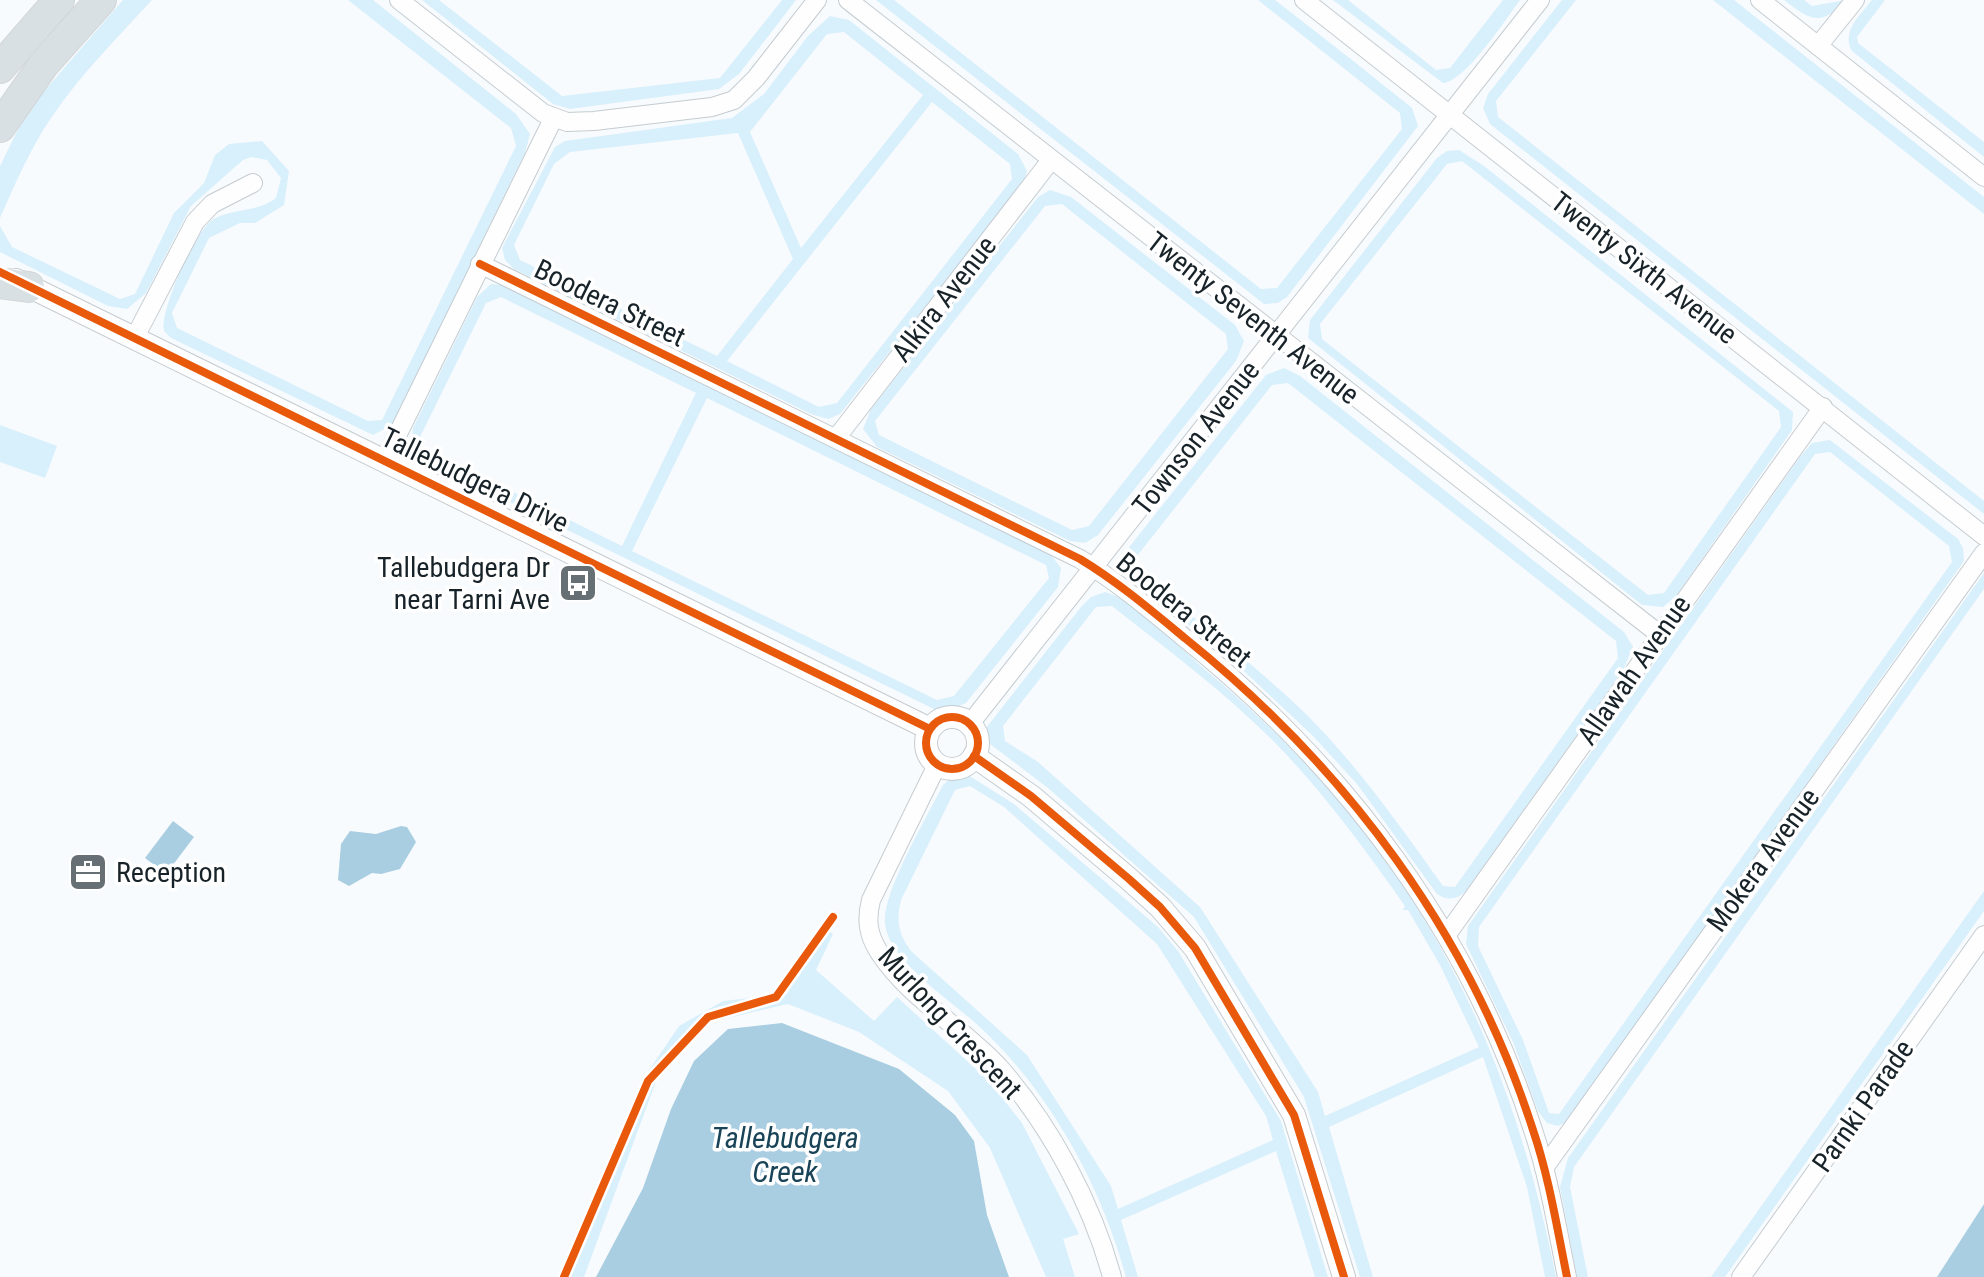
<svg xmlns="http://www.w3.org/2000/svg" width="1984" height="1277" font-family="'Roboto Condensed',sans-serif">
<rect width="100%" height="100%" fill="#f8fbfd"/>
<!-- green -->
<g fill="#d8effc" fill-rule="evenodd">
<path d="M 123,0 L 152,0 C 117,38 80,75 51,118 C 30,149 15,184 0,218 L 0,166 L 27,111 Z"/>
<path d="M 348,0 L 373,0 L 516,114 L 530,134 L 525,153 L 392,425 L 373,435 L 171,338 L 164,331 C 159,312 195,232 212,220 C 231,208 257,213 276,198 L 281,178 L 267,160 L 251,157 L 243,160 L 191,206 L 146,293 L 127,309 L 108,306 L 0,252 L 0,226 L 12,247 L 120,299 L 135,294 L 174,213 L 204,183 L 215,155 L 229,144 L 262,141 L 289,171 L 284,205 L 255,223 L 240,223 L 209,238 L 172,313 L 177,328 L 368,421 L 382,420 L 516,146 L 511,128 Z"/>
<polygon points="422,0 439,0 562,96 720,78 782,0 796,0 739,74 719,89 570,109 553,104"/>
<polygon points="876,0 894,0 1261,289 1277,288 1402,129 1400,113 1258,0 1275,0 1352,60 1412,108 1418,126 1287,297 1278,303 1264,304"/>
<path d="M 1333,0 L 1348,0 L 1436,70 L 1450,68 L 1503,0 L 1520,0 C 1505,20 1466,81 1443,83 Z"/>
<polygon points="1562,0 1576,0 1496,101 1498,117 1984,501 1984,514 1490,124 1483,108 1488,94"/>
<polygon points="1713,0 1734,0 1984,197 1984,214"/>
<path d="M 1784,0 L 1804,0 L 1812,6 L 1846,0 C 1821,27 1811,21 1784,0 Z"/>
<path d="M 1872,0 L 1885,0 L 1857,37 L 1858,43 L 1984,142 L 1984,157 L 1852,51 C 1841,32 1860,15 1872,0 Z"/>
<path d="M 830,16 L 849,20 L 1018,154 L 1027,171 L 1023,184 L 840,414 L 828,419 L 811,414 L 514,269 L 505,260 L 502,248 L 555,147 L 565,141 L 732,118 L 764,94 L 808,36 ZM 844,32 L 923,95 L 801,248 L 750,132 L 827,34 ZM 932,102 L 1010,164 L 1012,179 L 837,403 L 819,407 L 727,361 ZM 738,133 L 793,259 L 717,356 L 520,260 L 514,245 L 554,164 L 570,152 Z"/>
<path d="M 1459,150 L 1484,166 L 1793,412 L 1792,430 L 1676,596 L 1663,607 L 1642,605 L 1308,338 L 1310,320 L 1437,158 L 1447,151 ZM 1462,161 L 1779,411 L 1781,427 L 1664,593 L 1648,595 L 1322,339 L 1320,324 L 1447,164 Z"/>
<path d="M 1050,190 L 1071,197 L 1235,325 L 1244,341 L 1236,361 L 1098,535 L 1085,543 L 1070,541 L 877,447 L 863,429 L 871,409 L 1038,197 ZM 1062,204 L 1226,334 L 1228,349 L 1089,526 L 1072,530 L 879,435 L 875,421 L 1045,206 Z"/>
<path d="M 491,284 L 504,285 L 1051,555 L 1061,568 L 1058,587 L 966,703 L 942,713 L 422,459 L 411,447 L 413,428 L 477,297 ZM 501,297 L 696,393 L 622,546 L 424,448 L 420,437 L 486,303 ZM 707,398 L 1046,565 L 1049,578 L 954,696 L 937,700 L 632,551 Z"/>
<path d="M 1284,368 L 1300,376 L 1624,632 L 1633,647 L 1623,670 L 1466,891 C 1457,900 1447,901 1437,894 L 1357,784 L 1313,736 L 1244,671 L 1123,570 L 1122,559 L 1130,546 L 1266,375 ZM 1288,383 L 1616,641 L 1618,658 L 1455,887 L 1443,886 C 1400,826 1358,766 1306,714 C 1253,663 1195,619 1138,572 L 1137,556 L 1272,385 Z"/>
<polygon points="0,425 57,446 45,478 0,462"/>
<path d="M 1830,440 L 1958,539 L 1963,548 L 1964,561 L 1568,1121 L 1558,1126 L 1547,1123 L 1538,1111 L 1513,1042 L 1466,944 L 1468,926 L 1800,457 L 1812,443 ZM 1830,452 L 1949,546 L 1952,562 L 1559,1114 L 1549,1113 L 1523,1040 L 1478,946 L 1479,927 L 1815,454 Z"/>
<polygon points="1984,573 1984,589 1574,1167 1570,1187 1588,1277 1577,1277 1560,1187 1568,1158"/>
<path d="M 1105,592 C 1135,600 1177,645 1201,666 C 1404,835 1505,1020 1556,1277 L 1545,1277 L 1527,1187 L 1483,1057 L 1329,1127 L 1373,1277 L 1360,1277 L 1304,1097 L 1194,917 L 1048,788 L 986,741 L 986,728 L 1081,607 L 1091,597 ZM 1112,606 C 1169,651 1229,695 1280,748 C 1327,797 1366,851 1405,906 L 1403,910 L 1408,910 L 1440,965 L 1479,1047 L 1325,1116 L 1318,1092 L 1200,907 L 1038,762 L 1005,741 L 1003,726 L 1096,607 Z"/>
<path d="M 968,775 L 1014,804 L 1158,927 L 1178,951 L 1281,1121 L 1328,1277 L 1315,1277 L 1276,1151 L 1121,1220 L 1138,1277 L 1126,1277 C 1100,1182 1047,1086 972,1020 C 946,997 888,959 885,923 C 882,893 928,815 943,785 L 952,777 ZM 970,786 L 1004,807 L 1157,944 L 1266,1116 L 1273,1140 L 1118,1209 L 1111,1186 L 1027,1055 L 911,951 C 898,933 896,921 901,900 L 955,790 Z"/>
<polygon points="1984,891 1984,911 1725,1277 1711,1277"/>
<polygon points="823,926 833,934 816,970 874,1021 897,997 989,1081 1022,1123 1079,1234 1063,1239 1075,1277 1046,1277 990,1148 948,1091 859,1032 788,1004 711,1022 658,1076 584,1277 560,1277 598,1202 643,1079 679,1026 723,1001 787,994"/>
</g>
<!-- water -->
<g fill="#a9cee2">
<polygon points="173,821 194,837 166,874 145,858"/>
<polygon points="401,826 407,827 416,842 400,869 381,874 372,873 349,886 338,880 341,844 350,831 376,834"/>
<polygon points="782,1023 899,1069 955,1115 974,1141 987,1215 1009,1277 596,1277 643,1188 671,1109 694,1061 728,1029"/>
<polygon points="1984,1204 1984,1277 1937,1277"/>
</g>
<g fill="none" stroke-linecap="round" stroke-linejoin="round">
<!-- minor casing -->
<g stroke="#c5ccd0" stroke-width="20">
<g id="minor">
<polyline points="399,0 543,113 567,122 594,121 712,107 734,100 756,78 817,0"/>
<polyline points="848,0 1659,634"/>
<polyline points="1304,0 1984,536"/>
<polyline points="1760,0 1984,177"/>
<polyline points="1818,46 1855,0"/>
<path d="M 480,264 L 1080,559 C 1118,582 1152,611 1186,639 C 1346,768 1470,933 1533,1130 C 1549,1177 1557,1228 1567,1277"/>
<polyline points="134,339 195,222 212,204 253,183"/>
<polyline points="837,437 1051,160"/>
<polyline points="385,460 553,119"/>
<polyline points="969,725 1540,0"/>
<path d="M 937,765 L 871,900 C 866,920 868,935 879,952 C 909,998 962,1027 999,1067 C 1050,1125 1092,1203 1112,1277"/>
<polyline points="1448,933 1823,407"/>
<polyline points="1544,1168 1984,553"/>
<polyline points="1741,1277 1984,935"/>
</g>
</g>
<!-- tertiary casing -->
<g stroke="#c5ccd0" stroke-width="24">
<g id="tertiary">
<polyline points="16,280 930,729"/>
<circle cx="952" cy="743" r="26"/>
<polyline points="974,756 1031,796 1129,879 1160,907 1195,948 1294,1115 1344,1277"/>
</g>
</g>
<!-- trunk casing -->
<g stroke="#d3d6d8" stroke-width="32">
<g id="trunk">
<polyline points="0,68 59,0"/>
<polyline points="0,127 44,64 101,0"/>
<polyline points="0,283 29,287"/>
</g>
</g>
<!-- minor -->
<use href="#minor" stroke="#fefeff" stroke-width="18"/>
<!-- tertiary -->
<use href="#tertiary" stroke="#fefeff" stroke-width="22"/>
<!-- trunk -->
<use href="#trunk" stroke="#d8e0e4" stroke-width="30"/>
<!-- cycleway casing -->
<g stroke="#fff" stroke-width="13">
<g id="cycleway">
<path d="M 480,264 L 1080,559 C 1118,582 1152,611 1186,639 C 1346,768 1470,933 1533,1130 C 1549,1177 1557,1228 1567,1277"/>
<polyline points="0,272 930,729"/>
<circle cx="952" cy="743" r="26"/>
<polyline points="974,756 1031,796 1129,879 1160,907 1195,948 1294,1115 1344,1277"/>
<polyline points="564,1277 648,1081 708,1017 776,997 833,917"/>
</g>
</g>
<!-- cycleway -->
<use href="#cycleway" stroke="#e8590c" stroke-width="8"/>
</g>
<!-- icons -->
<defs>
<g id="bus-square" transform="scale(2)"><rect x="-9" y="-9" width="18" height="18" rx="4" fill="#666f73" stroke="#fff"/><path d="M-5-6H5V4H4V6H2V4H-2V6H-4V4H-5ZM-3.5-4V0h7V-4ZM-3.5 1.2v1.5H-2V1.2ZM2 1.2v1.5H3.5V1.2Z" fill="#fff"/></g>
<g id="office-square" transform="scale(2)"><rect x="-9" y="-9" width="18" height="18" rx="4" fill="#666f73" stroke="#fff"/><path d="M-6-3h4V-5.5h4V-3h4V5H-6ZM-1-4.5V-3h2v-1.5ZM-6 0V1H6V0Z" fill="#fff"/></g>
</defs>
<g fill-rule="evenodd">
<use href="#bus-square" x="578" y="583"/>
<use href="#office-square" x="88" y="872"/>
</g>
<g text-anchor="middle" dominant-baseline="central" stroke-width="7" stroke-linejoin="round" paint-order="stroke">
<!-- street labels -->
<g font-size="28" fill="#182329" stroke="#fff">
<text transform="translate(1644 268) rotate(38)">Twenty Sixth Avenue</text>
<text transform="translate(944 299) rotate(-52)">Alkira Avenue</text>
<text transform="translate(610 303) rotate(26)">Boodera Street</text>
<text transform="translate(1253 318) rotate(38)">Twenty Seventh Avenue</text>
<text transform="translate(1196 438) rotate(-52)">Townson Avenue</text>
<text transform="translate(475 480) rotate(26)">Tallebudgera Drive</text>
<text transform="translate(1184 610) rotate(39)">Boodera Street</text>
<text transform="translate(1634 670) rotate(-55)">Allawah Avenue</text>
<text transform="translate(1763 860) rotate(-54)">Mokera Avenue</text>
<text transform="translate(950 1023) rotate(47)">Murlong Crescent</text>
<text transform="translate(1863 1106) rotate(-55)">Parnki Parade</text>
</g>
<!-- poi labels -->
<g font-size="28" fill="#182329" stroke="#fff" text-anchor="end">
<text x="550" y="567">Tallebudgera Dr<tspan x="550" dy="32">near Tarni Ave</tspan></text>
<text x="116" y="872" text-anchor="start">Reception</text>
</g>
<!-- water labels -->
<g font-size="30" font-style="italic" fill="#194458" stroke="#fff">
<text x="785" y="1137">Tallebudgera<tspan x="785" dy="34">Creek</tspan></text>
</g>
</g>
</svg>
